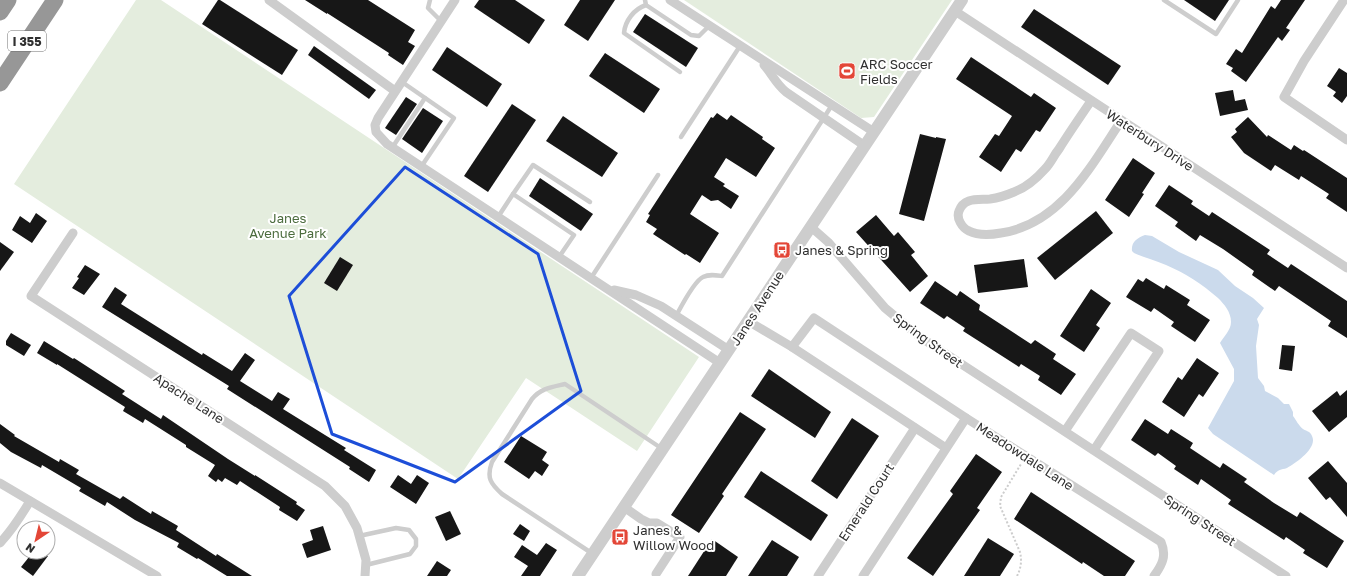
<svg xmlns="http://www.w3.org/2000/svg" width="1347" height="576" font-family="'Golos Text',sans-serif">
<rect width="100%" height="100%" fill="#fff"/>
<!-- green -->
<g fill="#e4edde">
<polygon points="136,0 161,0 699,357 637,451 526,378 458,479 14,184"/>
<polygon points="684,0 952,0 874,117 861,118"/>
</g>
<!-- water -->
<path fill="#cbdaec" d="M 1145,235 L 1152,236 L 1179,252 L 1218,270 L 1235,286 L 1253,298 L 1264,308 L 1257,319 L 1259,325 L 1256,346 L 1258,378 L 1264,386 L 1265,391 L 1278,398 L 1284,404 L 1289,404 L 1293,412 L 1293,416 C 1296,420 1299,426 1303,429 C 1306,431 1310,431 1312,436 C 1318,448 1296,463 1287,468 C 1281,470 1278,469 1274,475 L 1213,434 L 1208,428 L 1234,381 L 1234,369 L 1220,343 C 1224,336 1231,330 1231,322 C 1231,312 1224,304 1218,298 C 1202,284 1185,273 1166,265 C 1155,260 1144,258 1134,253 L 1132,251 C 1131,242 1137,238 1145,235 Z"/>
<!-- building -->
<g fill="#171717">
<polygon points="218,0 220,0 298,50 282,75 202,24"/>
<polygon points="305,0 368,0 415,30 408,42 415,46 403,65 388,55 389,53 327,13 327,14"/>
<polygon points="479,0 515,0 545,20 529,44 474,7"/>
<polygon points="580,0 615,0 588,41 564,25"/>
<polygon points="1184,0 1229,0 1215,21"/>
<polygon points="1281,0 1305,0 1286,28 1290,30 1282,41 1278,37 1246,82 1231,71 1233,68 1226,64 1236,49 1242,53 1271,6 1275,9"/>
<polygon points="1034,9 1121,66 1108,85 1021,27"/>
<polygon points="645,14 698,48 686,67 633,32"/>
<polygon points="314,46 376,90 369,99 308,55"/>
<polygon points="447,47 502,84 487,107 432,70"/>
<polygon points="605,53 660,89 644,113 589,76"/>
<polygon points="971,57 1031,97 1034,93 1056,108 1040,132 1036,130 1021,152 1016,149 1001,172 979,157 995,134 999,136 1012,116 956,79"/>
<polygon points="1339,68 1347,73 1347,96 1342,103 1333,96 1336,92 1327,86"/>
<polygon points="1233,90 1235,101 1245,99 1248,110 1220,116 1215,93"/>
<polygon points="406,97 417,104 396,135 385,128"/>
<polygon points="512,104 536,120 488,192 464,176"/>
<polygon points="423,108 443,121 422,153 402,139"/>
<polygon points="717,113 727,120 731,115 763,137 762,139 775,148 756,177 726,158 714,177 725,184 723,186 739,196 731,209 718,200 711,201 702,195 690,214 719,233 700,263 686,254 685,255 653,234 657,229 646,222 650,215 648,214 702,131 711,117 713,118"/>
<polygon points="563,116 618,153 602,177 546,141"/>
<polygon points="1248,117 1267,137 1268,135 1291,150 1294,145 1303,151 1304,150 1347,178 1347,212 1326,198 1329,194 1301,176 1299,180 1275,165 1271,171 1244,153 1231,137 1237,132 1235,129"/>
<polygon points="920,134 936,138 936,137 946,139 924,221 899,214"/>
<polygon points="1133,158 1155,173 1142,193 1144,194 1129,217 1105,200"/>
<polygon points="540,178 593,214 581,231 529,196"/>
<polygon points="1169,185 1193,201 1191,204 1209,216 1212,212 1270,250 1267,254 1288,268 1291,264 1347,301 1347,338 1328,326 1331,321 1279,286 1275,291 1252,275 1254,271 1223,249 1200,235 1196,241 1175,226 1178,222 1155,206"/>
<polygon points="1096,211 1113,233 1055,280 1037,258"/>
<polygon points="36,213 47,221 32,243 12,230 20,216 30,223"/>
<polygon points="876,215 894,236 898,232 915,252 911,255 928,276 910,292 856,232"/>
<polygon points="0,242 14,252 0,271"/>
<polygon points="340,257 353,265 337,291 324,283"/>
<polygon points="1024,259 1028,287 978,293 974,265"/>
<polygon points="85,265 100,274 84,295 72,288 79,278 77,277"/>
<polygon points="1146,278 1164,289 1166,285 1190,300 1187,305 1210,320 1195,342 1171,326 1174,322 1154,308 1151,312 1126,297 1138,279 1143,282"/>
<polygon points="935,281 957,296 960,291 980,305 979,310 1031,344 1035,340 1056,354 1053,359 1076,374 1061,395 1038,380 1040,376 1021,364 1019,367 963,331 965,328 947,316 944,319 920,303"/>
<polygon points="115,287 127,295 121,304 202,355 203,353 232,371 245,353 255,360 240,381 272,401 278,392 290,399 283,409 346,448 344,450 376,470 369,482 349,469 350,467 227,389 229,386 102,307"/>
<polygon points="1091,289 1111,303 1096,325 1100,328 1084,352 1060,336"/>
<polygon points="11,333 31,345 24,356 6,345 6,341"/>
<polygon points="44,341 73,359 74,358 125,391 122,394 161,419 163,415 228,459 255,476 255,475 297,502 296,504 305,510 297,521 279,510 280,507 240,481 237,485 225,478 222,482 218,479 216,482 208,476 215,465 186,447 186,445 145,419 143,423 123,411 125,407 57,364 57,365 37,353"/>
<polygon points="1282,345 1295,346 1292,371 1279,369"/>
<polygon points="1197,358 1219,373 1203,397 1199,394 1184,417 1162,402 1178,377 1182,380"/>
<polygon points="769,369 831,412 815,438 751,396"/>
<polygon points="1347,390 1347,417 1329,432 1312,411 1337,391 1340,396"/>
<polygon points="740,412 766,429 722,494 724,496 699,533 671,515"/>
<polygon points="852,418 879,436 837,499 811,481"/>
<polygon points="1145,419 1168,434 1171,429 1193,443 1190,448 1220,468 1223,463 1247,479 1244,482 1274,503 1297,517 1300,512 1344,541 1327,568 1303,553 1305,550 1286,537 1284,540 1228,504 1231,500 1201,479 1198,485 1174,469 1176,466 1158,453 1155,456 1131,440"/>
<polygon points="0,424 15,435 14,436 59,462 60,459 79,470 76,474 120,499 123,496 151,514 152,511 178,526 176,530 216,556 217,554 252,576 227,576 198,558 197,559 177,547 179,543 135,520 107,502 105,506 79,491 81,488 42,465 41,468 11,452 0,443"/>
<polygon points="521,436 547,452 542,460 549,465 542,476 535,471 529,479 504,462"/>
<polygon points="976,454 1002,472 977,508 980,510 933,576 907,558 953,494 950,491"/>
<polygon points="1328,461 1347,483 1347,517 1330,497 1326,500 1308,478"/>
<polygon points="761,471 828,515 811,541 744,497"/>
<polygon points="398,475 411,484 417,475 429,483 416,504 390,487"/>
<polygon points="1031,492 1135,561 1125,576 1104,576 1083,562 1082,564 1014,519"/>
<polygon points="450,511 461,534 446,541 435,517"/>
<polygon points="520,524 530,531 524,541 513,534"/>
<polygon points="323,526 331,550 307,558 302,544 313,540 310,530"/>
<polygon points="988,538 1014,554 1000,576 964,576"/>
<polygon points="712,539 738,557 726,576 688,576"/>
<polygon points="772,540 799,557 787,576 748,576"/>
<polygon points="546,543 557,550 540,576 521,576 528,566 514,557 522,545 537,555"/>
<polygon points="33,552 42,552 48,556 33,576 21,567"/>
<polygon points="437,561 451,570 447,576 427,576"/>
</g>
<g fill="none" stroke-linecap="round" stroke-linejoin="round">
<!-- path -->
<path stroke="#cdcdcd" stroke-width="2" stroke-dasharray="2 2" stroke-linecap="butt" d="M 1017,576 C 1021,568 1022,561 1020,552 L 1000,506 L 1001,497 L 1021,464"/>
<!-- service -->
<g stroke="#cdcdcd" stroke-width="4.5">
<polyline points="430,0 428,8 441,21"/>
<polyline points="645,0 646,5 691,35 699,36 709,26"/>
<polyline points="1164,0 1216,34 1238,0"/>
<path d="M 646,5 C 634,9 625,21 624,33 L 680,72"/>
<polyline points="402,82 454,118 421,167"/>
<polyline points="681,137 740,46"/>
<polyline points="392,148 425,98"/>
<polyline points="513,194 533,165 590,202"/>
<polyline points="498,217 513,194 574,235 559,257"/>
<polyline points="591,278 658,175"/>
<path d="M 676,316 C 681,307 694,281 703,277 C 709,274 715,275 722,276 L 832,105"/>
<polyline points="359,536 396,528 409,530 416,539 416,546 410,554 366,565"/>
<path d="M 593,554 L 502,494 C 491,484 486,478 492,462 L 532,399 C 541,388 552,387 565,384 L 661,448"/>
</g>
<!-- minor -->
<g stroke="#cdcdcd" stroke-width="9">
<polyline points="269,0 395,91"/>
<polyline points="455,0 378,118 375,125 376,132 387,144 720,363"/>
<polyline points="670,0 874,132"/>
<polyline points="1344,0 1304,61 1284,97 1347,140"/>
<polyline points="955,11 1347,268"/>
<path d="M 764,65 C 772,74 776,84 786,92 L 865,146"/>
<path d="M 1091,101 C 1080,117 1069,133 1059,149 C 1054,155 1051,163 1045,169 C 1037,178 1025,188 1014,192 C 1007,195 997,198 990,199 C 978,200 964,197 959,211 C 956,218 962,228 969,231 C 979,236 990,235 1001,233 C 1061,224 1091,166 1121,121"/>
<polyline points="811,227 828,242 885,308 920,337 1286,576"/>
<polyline points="73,233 31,296 325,486 345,506 357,528 366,560 365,576"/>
<polyline points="614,290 636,295 661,306 729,350"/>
<polyline points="748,321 792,347 946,448"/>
<polyline points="792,347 814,318 966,418"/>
<polyline points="1065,431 1131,333 1159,351 1094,450"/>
<polyline points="0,483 157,576"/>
<polyline points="624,507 641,519 649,523 657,523 680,537 656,574"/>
<path d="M 0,543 C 12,530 21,516 30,501"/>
<polyline points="818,576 915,428"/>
<path d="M 863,576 L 966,418 L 1161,542 C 1167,556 1162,565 1154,576"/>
</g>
<!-- tertiary -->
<polyline stroke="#cdcdcd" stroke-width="12" points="578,576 962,0"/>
<!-- motorway -->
<g stroke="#979797" stroke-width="17">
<polyline points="0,12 8,0"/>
<polyline points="0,83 55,0"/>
</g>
</g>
<!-- marked area -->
<path fill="none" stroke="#1d4ed8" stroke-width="3" stroke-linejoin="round" d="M 405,167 L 538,254 L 581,391 L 455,482 L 332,434 L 289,296 Z"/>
<!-- icons -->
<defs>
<g id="stadium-square" transform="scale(0.9)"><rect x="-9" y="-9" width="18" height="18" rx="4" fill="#e34637" stroke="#fff"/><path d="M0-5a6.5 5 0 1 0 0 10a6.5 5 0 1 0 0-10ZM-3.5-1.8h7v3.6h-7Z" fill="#fff"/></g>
<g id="bus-square" transform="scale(0.9)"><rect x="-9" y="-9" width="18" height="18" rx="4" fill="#e34637" stroke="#fff"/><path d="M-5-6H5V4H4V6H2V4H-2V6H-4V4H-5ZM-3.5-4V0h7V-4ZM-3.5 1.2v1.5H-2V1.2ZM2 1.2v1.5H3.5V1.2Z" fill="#fff"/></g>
</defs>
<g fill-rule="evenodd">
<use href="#stadium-square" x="847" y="71"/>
<use href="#bus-square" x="782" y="250"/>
<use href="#bus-square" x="620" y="537"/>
</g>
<g text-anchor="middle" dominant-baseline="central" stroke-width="4" stroke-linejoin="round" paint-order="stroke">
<!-- shield labels -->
<rect fill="#fff" stroke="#6e6e6e" stroke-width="1" x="8" y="31" width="38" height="20" rx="3"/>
<g font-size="12" font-weight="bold" fill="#303030">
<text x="27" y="41">I 355</text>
</g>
<!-- poi labels -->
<g font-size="13" fill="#303030" stroke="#fff" text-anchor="start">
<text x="860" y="64">ARC Soccer<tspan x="860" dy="15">Fields</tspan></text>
<text x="795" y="250">Janes &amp; Spring</text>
<text x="633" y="530">Janes &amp;<tspan x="633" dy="15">Willow Wood</tspan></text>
</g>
<!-- street labels -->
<g font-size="13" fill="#303030" stroke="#fff">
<text transform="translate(1150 140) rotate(33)">Waterbury Drive</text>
<text transform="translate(757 308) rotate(-57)">Janes Avenue</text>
<text transform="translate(928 340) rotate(36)">Spring Street</text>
<text transform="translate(189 398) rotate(33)">Apache Lane</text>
<text transform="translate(1025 456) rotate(33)">Meadowdale Lane</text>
<text transform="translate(866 502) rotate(-57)">Emerald Court</text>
<text transform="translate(1200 520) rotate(33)">Spring Street</text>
</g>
<!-- park labels -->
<g font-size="13" fill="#4c6c3e" stroke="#fff">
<text x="288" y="218">Janes<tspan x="288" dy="15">Avenue Park</tspan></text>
</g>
</g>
<!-- north arrow -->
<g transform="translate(36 540) rotate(215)"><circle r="19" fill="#ffffff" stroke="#acacac"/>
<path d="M0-3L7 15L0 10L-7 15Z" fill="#e34637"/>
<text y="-6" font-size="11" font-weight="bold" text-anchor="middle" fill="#303030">N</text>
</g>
</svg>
